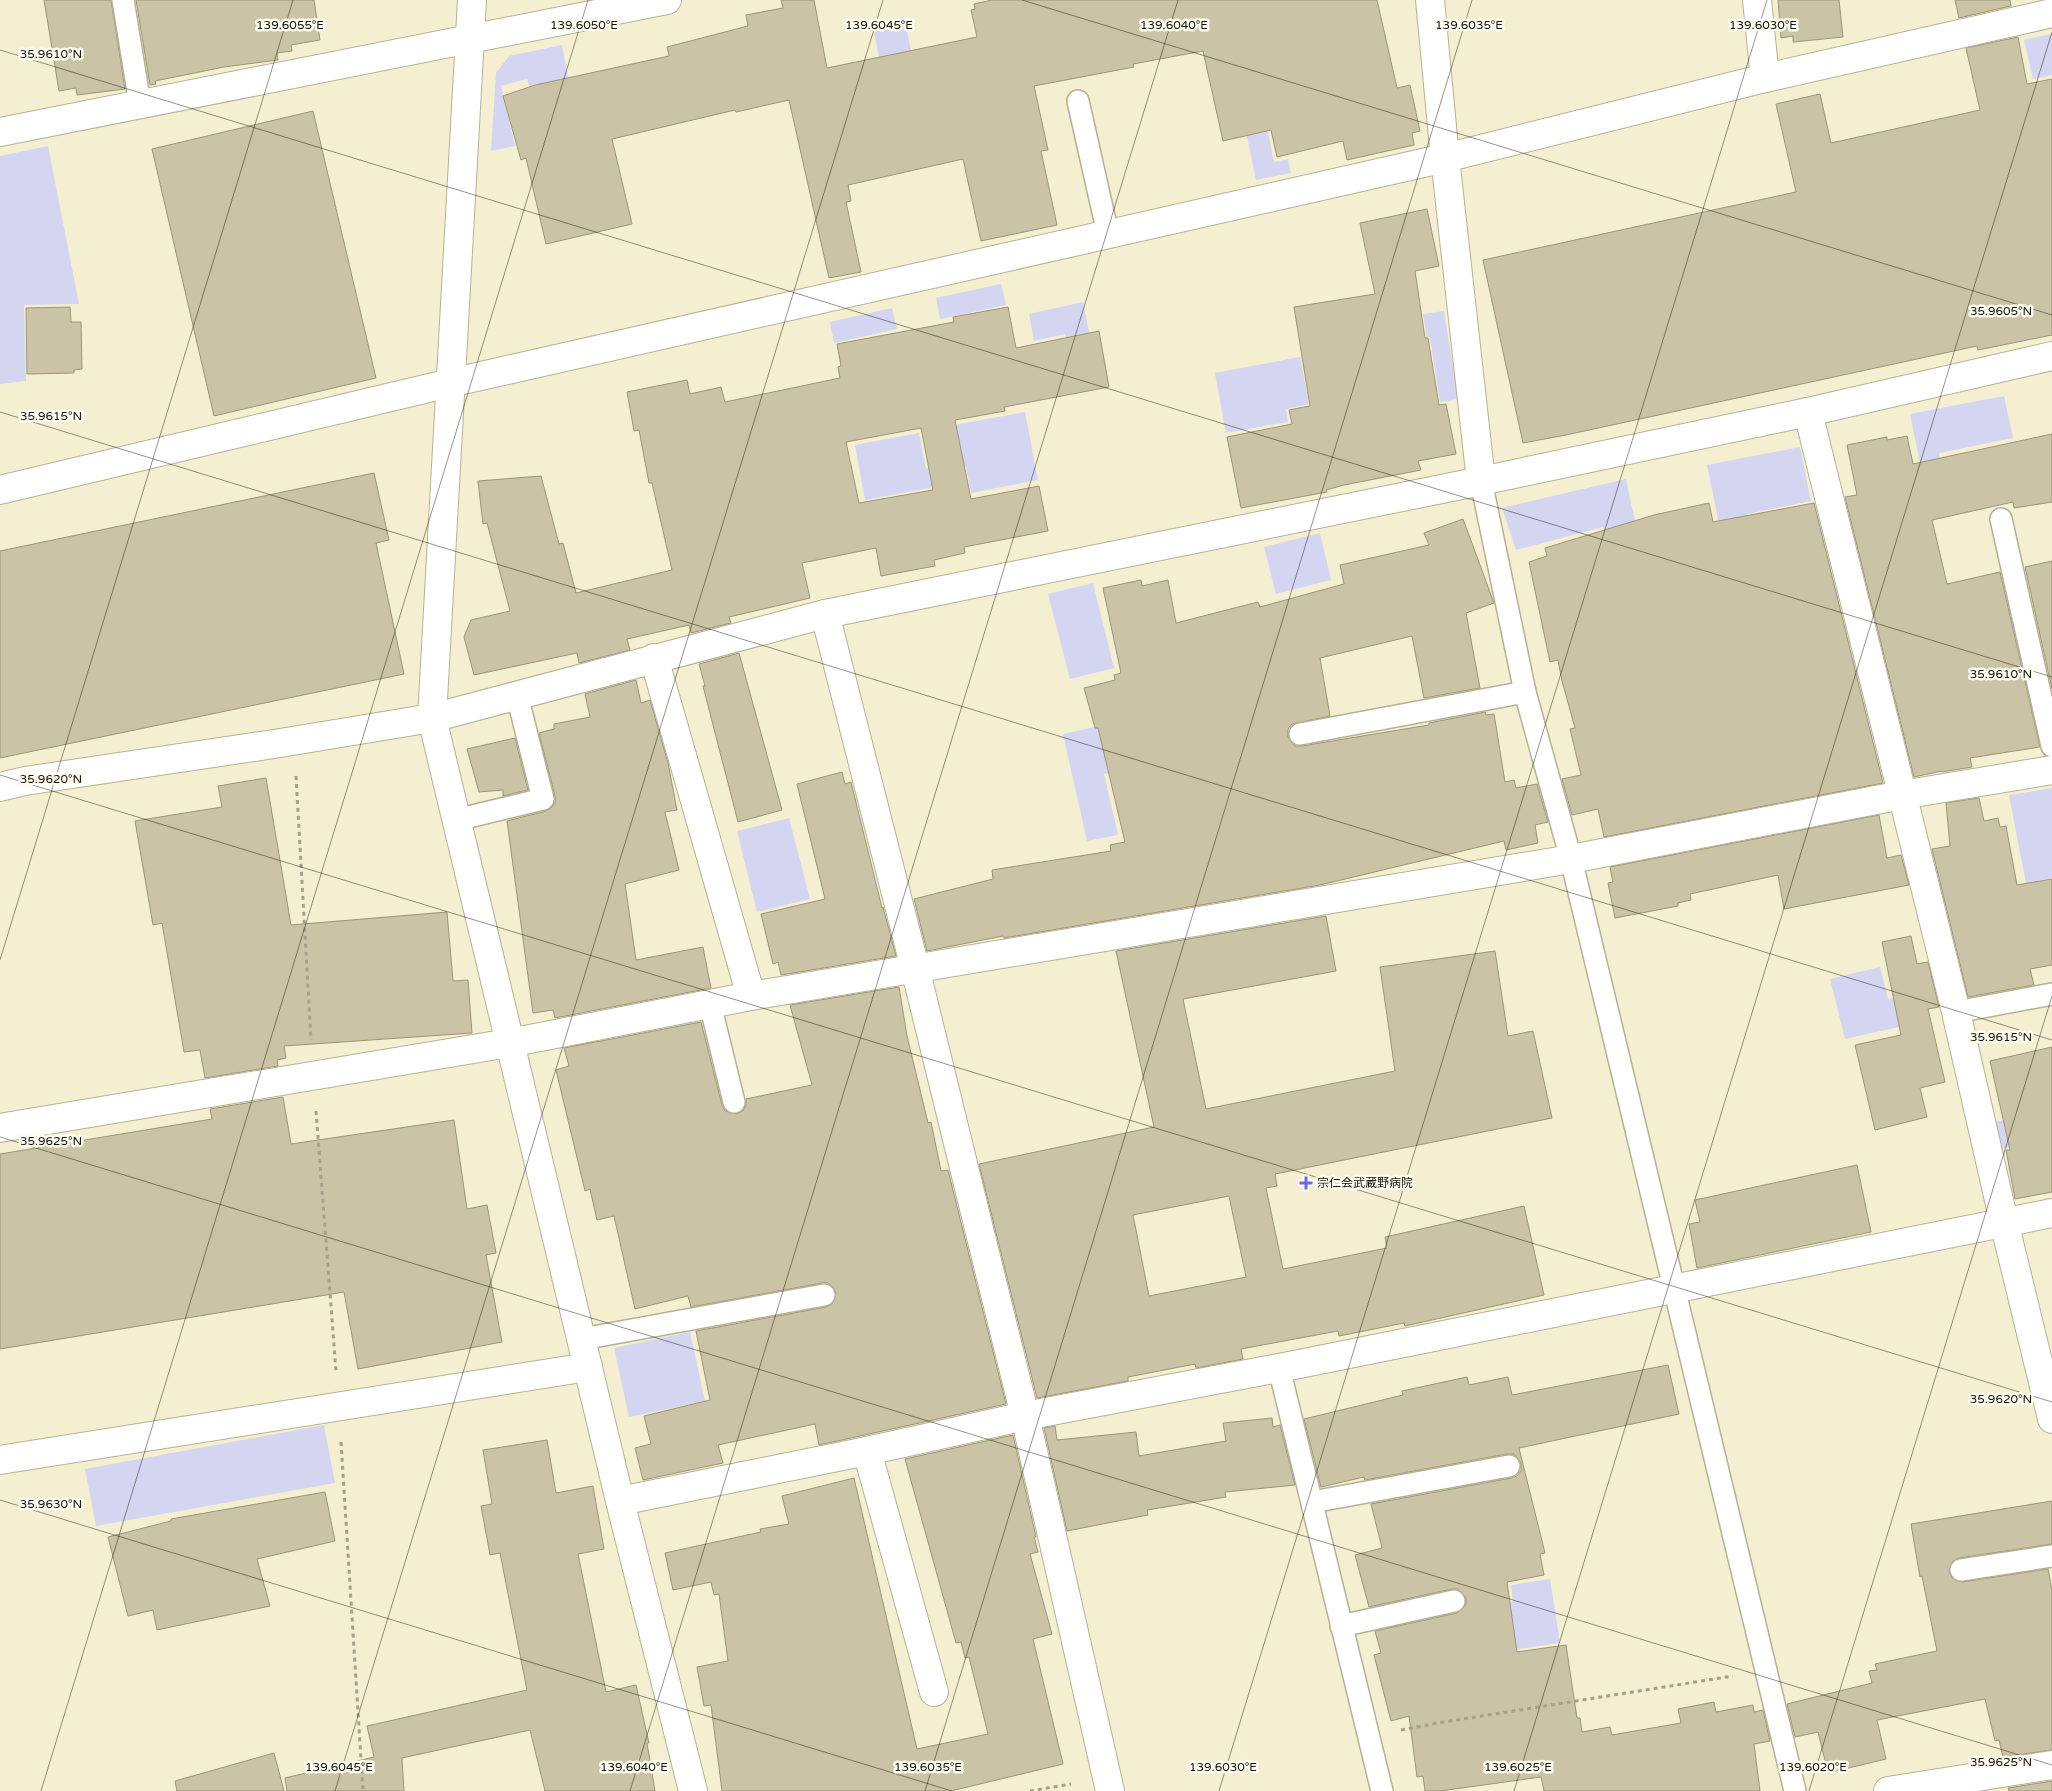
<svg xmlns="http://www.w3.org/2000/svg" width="2052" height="1791" font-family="'Varela Round','Noto Sans JP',sans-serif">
<rect width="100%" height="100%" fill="#f5efd1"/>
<!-- green -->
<g fill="#d3d5f1">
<polygon points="904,17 912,55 880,62 872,23"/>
<polygon points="2052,34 2052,75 2033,79 2024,40"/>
<polygon points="562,45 569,83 540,91 538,83 529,86 527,79 501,86 515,146 491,151 496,73 509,56"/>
<polygon points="1265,118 1274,162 1288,159 1291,173 1256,180 1245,127"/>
<polygon points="48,146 79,304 24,305 26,381 0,384 0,156"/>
<polygon points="1001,284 1006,305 940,319 936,298"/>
<polygon points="1083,302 1090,337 1067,342 1065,334 1034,341 1029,314"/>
<polygon points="892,308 897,329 834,343 830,322"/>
<polygon points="1444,311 1458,399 1440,402 1430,337 1427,337 1423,314"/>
<polygon points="1300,357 1309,404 1286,409 1288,422 1226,433 1215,373"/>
<polygon points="2004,396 2013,438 1939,453 1944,478 1924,482 1910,414"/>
<polygon points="1025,412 1038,480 971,493 966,467 952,470 943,427"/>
<polygon points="919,433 926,468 946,464 950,484 865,500 855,445"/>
<polygon points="1800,447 1811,501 1747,514 1753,546 1729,572 1707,465"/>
<polygon points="1626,479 1649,589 1625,595 1603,527 1516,550 1502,508"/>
<polygon points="1320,533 1331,580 1276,594 1264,547"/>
<polygon points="1093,583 1114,668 1070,679 1048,594"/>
<polygon points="1200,704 1118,771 1104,774 1118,835 1087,841 1063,734"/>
<polygon points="2052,788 2052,878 2037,881 2039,892 2028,894 2009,795"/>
<polygon points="789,818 810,899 757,912 737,831"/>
<polygon points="1880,967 1888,999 1923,992 1930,1020 1845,1039 1830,979"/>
<polygon points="2044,1112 2049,1138 2001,1149 1994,1122"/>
<polygon points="690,1332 705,1401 629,1417 614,1348"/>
<polygon points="324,1425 335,1483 96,1526 85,1469"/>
<polygon points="1550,1579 1560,1643 1512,1650 1481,1607 1513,1602 1511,1585"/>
</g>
<!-- building -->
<g fill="#cac3a5" stroke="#9b9579" fill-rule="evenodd">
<polygon points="44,0 111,0 125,89 77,95 76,88 59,91"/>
<polygon points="136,0 314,0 320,40 291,45 292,51 277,53 278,60 224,67 155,81 156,84 150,85"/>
<polygon points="781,0 814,0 827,68 977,37 971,10 975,9 974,4 992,0 1377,0 1397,88 1410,85 1420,131 1412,133 1414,145 1347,160 1343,141 1277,157 1271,130 1223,141 1203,51 1133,64 1134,67 1034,86 1048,150 1041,151 1057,225 981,241 963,159 848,185 851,201 846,202 861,272 829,278 789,100 736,112 735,110 612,139 632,224 546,244 526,158 521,160 503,96 535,85 669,56 667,47 748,26 746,15 783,8"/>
<polygon points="1778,0 1839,0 1843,37 1793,42 1793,36 1781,38"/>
<polygon points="1955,0 2010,0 2011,6 1959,18"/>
<polygon points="2018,37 2027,84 2052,79 2052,335 1978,350 1977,346 1566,435 1523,443 1483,260 1796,192 1776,104 1820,94 1831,143 1980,110 1966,48"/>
<polygon points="313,111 376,378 214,416 152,149"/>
<polygon points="1427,209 1439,266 1415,271 1425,338 1428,338 1439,405 1446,404 1456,454 1418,461 1421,470 1344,485 1326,490 1327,492 1241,508 1227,437 1292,424 1289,410 1310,406 1294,307 1375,294 1360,223"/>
<polygon points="70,307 71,322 81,322 82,369 74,370 74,373 27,374 26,308"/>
<path d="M 1008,307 L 1016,348 L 1099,331 L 1109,387 L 1004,407 L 1005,411 L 955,420 L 971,499 L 1039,486 L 1048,531 L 964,547 L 965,553 L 934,560 L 935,566 L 881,576 L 876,548 L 802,563 L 810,598 L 729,617 L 731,623 L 691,633 L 689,625 L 627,639 L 630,650 L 579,663 L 577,653 L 474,675 L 464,637 L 471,620 L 510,611 L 487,523 L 483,524 L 478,481 L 541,476 L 559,544 L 563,543 L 576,593 L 672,570 L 652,483 L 649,483 L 639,430 L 634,431 L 627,392 L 687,380 L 690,394 L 721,387 L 725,402 L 840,378 L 838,367 L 841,366 L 837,344 L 954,322 L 953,317 ZM 921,428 L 933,490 L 859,503 L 846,442 Z"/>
<polygon points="2052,434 2052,502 2014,508 2013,502 1932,520 1947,584 2000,572 2040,747 1970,758 1972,767 1942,772 1942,771 1914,777 1845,497 1857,495 1847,445 1887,437 1887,440 1907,436 1913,464"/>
<polygon points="374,473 389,540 376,543 404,674 0,758 0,551"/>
<polygon points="1709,503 1713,522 1814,503 1883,783 1604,837 1598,809 1572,815 1562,779 1581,775 1570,729 1575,728 1562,681 1558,660 1550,662 1529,562 1547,556 1545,548 1654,515"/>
<polygon points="1463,519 1494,603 1466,613 1480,688 1424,698 1412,636 1320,658 1330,716 1292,724 1288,729 1288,737 1295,746 1302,746 1429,725 1429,723 1485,712 1486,715 1494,714 1505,782 1514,780 1516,788 1537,784 1548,822 1535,825 1538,843 1506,850 1504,841 1320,885 1004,938 1003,936 927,951 914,899 993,879 992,870 1111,851 1110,845 1125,842 1098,728 1095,728 1084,688 1115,680 1114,675 1121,673 1103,588 1141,580 1142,586 1168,580 1176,623 1258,602 1260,607 1344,584 1340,565 1429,545 1424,533"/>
<polygon points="2052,561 2052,689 2025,567"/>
<polygon points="739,653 782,810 738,822 703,686 705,686 699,664"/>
<polygon points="636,680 641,703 650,700 668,763 677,810 665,812 679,870 625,884 636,960 703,947 711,988 555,1018 553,1010 533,1013 507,821 546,811 551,808 555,803 555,796 539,733 554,729 554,724 590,717 585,694"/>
<polygon points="515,738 528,790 503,796 503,790 479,792 467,749"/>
<polygon points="842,772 845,784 851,782 882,908 883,907 896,956 781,975 778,962 773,964 761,914 825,899 797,784"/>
<polygon points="266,778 291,925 447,912 453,981 468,980 472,1033 284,1046 286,1058 277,1060 278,1066 205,1078 200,1050 184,1052 162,923 153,925 135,821 222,807 218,786"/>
<polygon points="1979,798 1984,821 1998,818 2000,827 2006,826 2017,885 2052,879 2052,965 2030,969 2034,985 1968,997 1932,849 1950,846 1946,803"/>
<polygon points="1879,815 1887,858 1901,855 1909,885 1784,909 1778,875 1690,894 1691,900 1678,903 1678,906 1615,918 1608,883 1613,882 1610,867"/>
<path d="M 1326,916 L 1336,971 L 1183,999 L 1206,1109 L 1395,1071 L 1380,967 L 1495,951 L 1508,1036 L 1533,1031 L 1552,1118 L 1275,1174 L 1277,1186 L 1266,1188 L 1283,1269 L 1387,1248 L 1385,1237 L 1524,1206 L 1544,1295 L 1405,1326 L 1404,1323 L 1339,1336 L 1338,1331 L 1241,1349 L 1243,1359 L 1196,1368 L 1195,1364 L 1128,1377 L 1128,1381 L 1037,1398 L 979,1164 L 1154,1127 L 1116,951 ZM 1229,1196 L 1246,1277 L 1149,1296 L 1133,1215 Z"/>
<polygon points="1911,936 1917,964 1928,962 1939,1007 1928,1009 1945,1082 1920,1088 1927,1117 1875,1130 1855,1045 1901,1035 1882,942"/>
<polygon points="899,987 907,1036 928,1123 931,1122 941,1171 948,1170 1006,1404 819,1445 815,1424 718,1445 723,1463 643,1480 635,1448 651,1444 644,1416 710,1400 696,1331 826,1307 832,1304 836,1293 833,1287 828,1283 822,1283 691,1307 688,1296 635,1309 614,1216 597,1220 590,1189 585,1191 556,1070 569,1066 564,1048 701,1022 722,1105 725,1111 736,1114 743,1111 746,1105 746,1099 812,1085 790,1005"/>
<polygon points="2052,1047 2052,1192 2015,1199 2006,1150 2010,1150 1990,1061"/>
<polygon points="283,1097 291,1144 454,1120 467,1209 487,1205 496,1253 486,1255 502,1342 358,1369 344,1292 0,1349 0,1154 212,1119 210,1109"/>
<polygon points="1857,1165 1871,1232 1697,1268 1689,1224 1700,1222 1695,1200"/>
<polygon points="1668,1365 1679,1414 1519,1448 1545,1553 1540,1554 1544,1575 1507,1582 1517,1652 1566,1645 1577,1718 1580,1718 1582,1732 1610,1727 1612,1735 1681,1723 1678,1709 1714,1702 1716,1712 1753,1705 1754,1712 1763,1710 1770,1741 1754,1744 1760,1791 1544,1791 1541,1777 1440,1791 1425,1791 1423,1776 1417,1777 1409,1716 1391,1721 1374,1655 1381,1653 1375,1631 1457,1613 1466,1605 1466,1598 1458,1589 1452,1589 1369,1607 1355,1555 1382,1548 1371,1504 1511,1478 1517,1476 1521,1471 1521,1463 1514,1454 1507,1454 1365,1480 1364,1477 1321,1487 1304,1419 1403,1395 1402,1391 1467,1377 1469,1385 1508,1377 1512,1395"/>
<polygon points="1272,1418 1273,1427 1280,1425 1295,1485 1225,1492 1226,1497 1147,1510 1148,1515 1067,1531 1044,1428 1055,1426 1057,1440 1136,1432 1139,1456 1226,1441 1223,1423"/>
<polygon points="1013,1435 1036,1537 1034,1537 1038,1552 1030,1554 1052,1634 1033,1639 1063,1764 951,1791 722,1791 711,1705 704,1706 697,1667 728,1661 719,1594 714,1595 711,1582 673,1590 665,1553 761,1532 760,1529 789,1524 782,1496 854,1478 917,1749 988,1734 969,1657 965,1658 961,1642 956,1643 905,1459"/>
<polygon points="547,1440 556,1493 593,1486 604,1549 578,1554 606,1692 636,1685 649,1743 647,1743 655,1791 545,1791 530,1730 402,1758 404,1791 287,1791 285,1778 374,1757 367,1726 527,1690 500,1553 490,1555 481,1506 492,1504 483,1450"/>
<polygon points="325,1492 335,1541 257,1559 270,1606 157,1630 153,1610 128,1616 108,1537 171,1521 171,1519"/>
<polygon points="2052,1501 2052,1544 1959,1558 1953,1561 1949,1571 1952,1578 1962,1582 2048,1569 2052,1590 2052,1750 2003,1757 1999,1740 1995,1741 1985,1699 1877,1720 1886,1759 1828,1773 1818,1732 1795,1737 1787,1704 1872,1683 1869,1671 1877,1670 1875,1664 1937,1651 1922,1576 1920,1577 1911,1524"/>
<polygon points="274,1753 284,1791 177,1791 175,1781"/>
<polygon points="2052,1781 2052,1791 2009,1791 2008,1788"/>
</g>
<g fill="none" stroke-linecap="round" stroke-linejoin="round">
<!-- service casing -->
<g stroke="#b7b194" stroke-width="24">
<g id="service">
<polyline points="123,0 140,104"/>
<polyline points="1078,101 1108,234"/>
<polyline points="1481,481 1525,692 1571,859 1795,1791"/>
<polyline points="2001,519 2052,746"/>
<polyline points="1300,734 1525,692"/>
<polyline points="456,820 543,799 517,695"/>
<polyline points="710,1004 734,1102"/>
<polyline points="1956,1012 2052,994"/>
<polyline points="582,1339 824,1295"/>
<polyline points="1279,1368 1382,1791"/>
<polyline points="1312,1502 1509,1466"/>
<polyline points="1961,1570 2052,1556"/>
<polyline points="1341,1626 1454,1601"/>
</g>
</g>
<!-- minor casing -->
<g stroke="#b7b194" stroke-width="30">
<g id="minor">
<polyline points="472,0 432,718 620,1501 693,1791"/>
<polyline points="1430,0 1445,158 1481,481"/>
<polyline points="1757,0 1765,78"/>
<polyline points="0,132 667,0"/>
<polyline points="1808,412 1956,1012 2004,1222 2052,1419"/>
<polyline points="0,490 450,383 1445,158 1765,78 2052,13"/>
<polyline points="825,614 915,968 1025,1416 1110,1791"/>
<polyline points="654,658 751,996"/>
<polyline points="0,787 25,781 274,744 432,718 825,614 1481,481 1808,412 2052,356"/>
<polyline points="0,1128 509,1043 751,996 1571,859 1902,795 2052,770"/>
<polyline points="867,1451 934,1692"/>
<polyline points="0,1460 588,1367"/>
<polyline points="620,1501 867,1451 1025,1416 1279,1368 2052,1213"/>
<polyline points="1888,1791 2052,1765"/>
</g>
</g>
<!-- path -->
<g stroke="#a5a089" stroke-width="3" stroke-dasharray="4 4" stroke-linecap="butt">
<polyline points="296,776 311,1040"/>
<polyline points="316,1111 336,1371"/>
<polyline points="341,1442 363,1791"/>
<polyline points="1401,1730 1438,1723 1733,1676"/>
<polyline points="1030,1791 1071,1784"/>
</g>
<!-- service -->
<use href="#service" stroke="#fff" stroke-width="21"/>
<!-- minor -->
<use href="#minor" stroke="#fff" stroke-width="28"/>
</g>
<!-- ticks -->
<path fill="none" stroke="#141207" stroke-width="1" stroke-opacity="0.45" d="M 1022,0 L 2052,315M 0,50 L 2052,677M 0,412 L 2052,1040M 0,775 L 2052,1402M 0,960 L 293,0M 0,1137 L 2052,1765M 0,1500 L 952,1791M 41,1791 L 588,0M 335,1791 L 883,0M 630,1791 L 1178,0M 925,1791 L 1472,0M 1219,1791 L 1767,0M 1514,1791 L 2052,32M 1809,1791 L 2052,996"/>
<!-- markers -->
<path fill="#6e68e2" stroke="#fefcf0" stroke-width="2" d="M1303.5 1175.5h5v5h5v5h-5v5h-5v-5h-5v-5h5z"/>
<g text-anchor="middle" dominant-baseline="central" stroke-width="5" stroke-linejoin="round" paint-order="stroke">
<!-- poi labels -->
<g font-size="12" fill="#141207" stroke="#fefcf0" text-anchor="start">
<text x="1317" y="1183">宗仁会武蔵野病院</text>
</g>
</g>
<g font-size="12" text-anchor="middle" fill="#141207" stroke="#fefcf0" stroke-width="5" stroke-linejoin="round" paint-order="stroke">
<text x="290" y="29">139.6055°E</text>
<text x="584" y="29">139.6050°E</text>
<text x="879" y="29">139.6045°E</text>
<text x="1174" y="29">139.6040°E</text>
<text x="1469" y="29">139.6035°E</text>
<text x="1763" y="29">139.6030°E</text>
<text x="51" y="58">35.9610°N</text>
<text x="2001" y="315">35.9605°N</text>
<text x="51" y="420">35.9615°N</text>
<text x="2001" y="678">35.9610°N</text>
<text x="51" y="783">35.9620°N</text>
<text x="2001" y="1041">35.9615°N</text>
<text x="51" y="1145">35.9625°N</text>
<text x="2001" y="1403">35.9620°N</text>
<text x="51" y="1508">35.9630°N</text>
<text x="2001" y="1766">35.9625°N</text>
<text x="339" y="1771">139.6045°E</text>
<text x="634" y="1771">139.6040°E</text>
<text x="928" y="1771">139.6035°E</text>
<text x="1223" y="1771">139.6030°E</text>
<text x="1518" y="1771">139.6025°E</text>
<text x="1813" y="1771">139.6020°E</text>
</g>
</svg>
